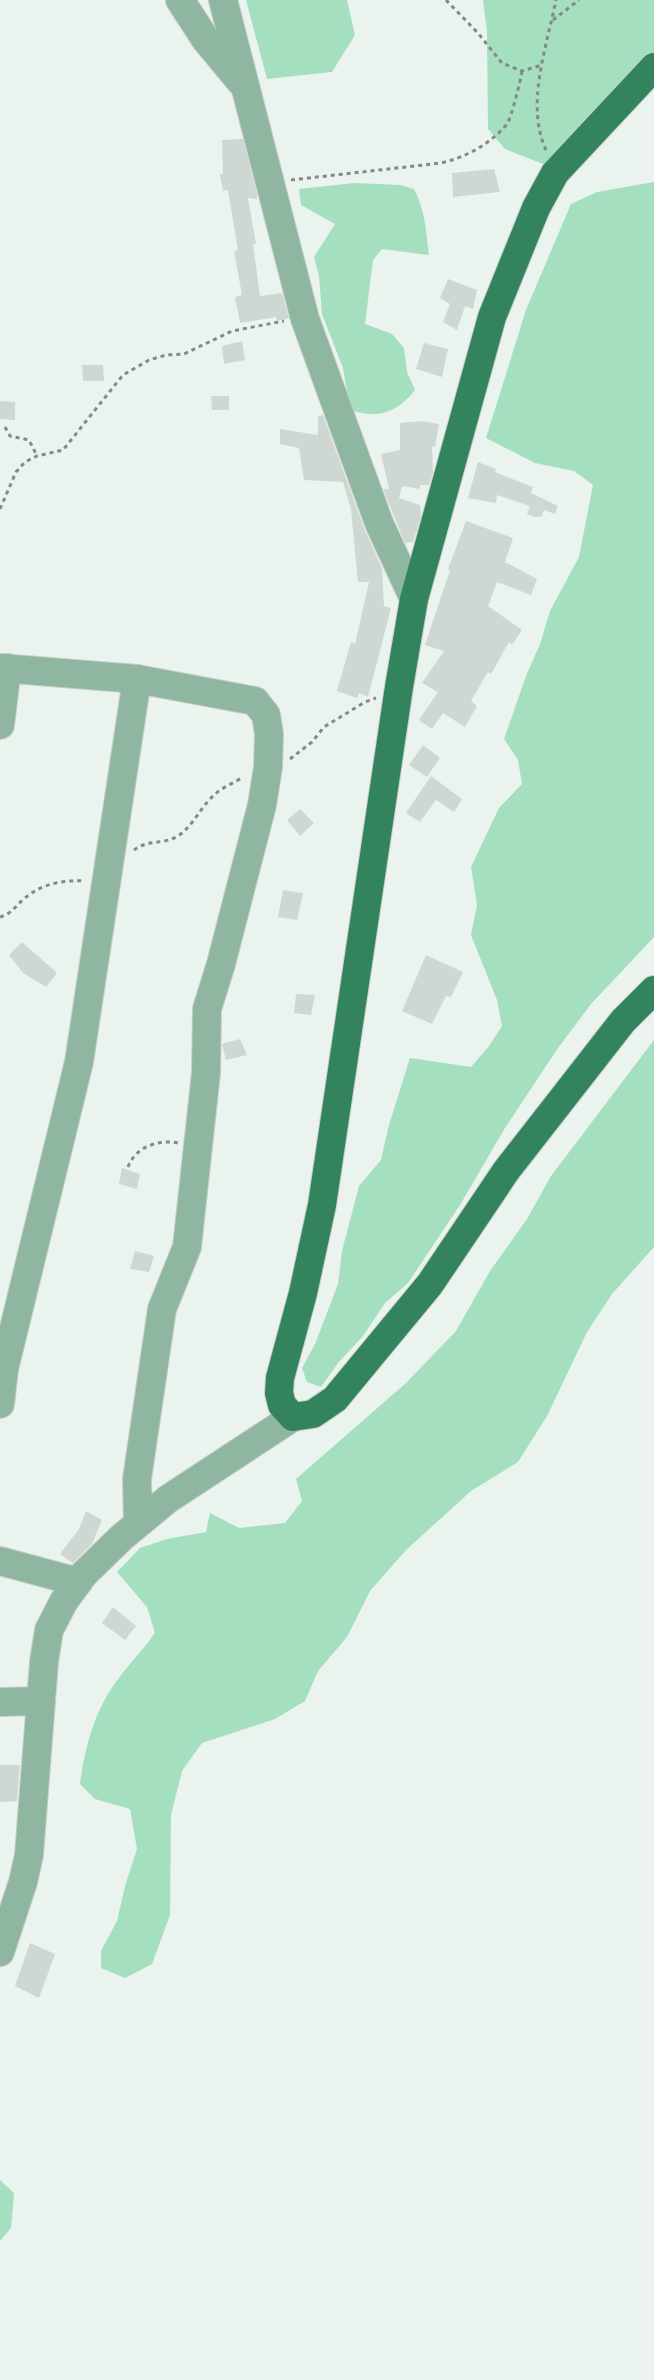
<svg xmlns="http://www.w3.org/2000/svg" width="654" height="2380" font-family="'Open Sans',sans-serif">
<rect width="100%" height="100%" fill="#eaf3ee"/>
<!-- green -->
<g fill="#a4dfbf">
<polygon points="246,0 347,0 355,35 332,72 267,79"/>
<polygon points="483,0 654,0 654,57 579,132 543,164 505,149 488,129 487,32"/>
<polygon points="654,182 654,937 591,1004 558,1048 505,1128 460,1205 408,1283 385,1303 363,1336 338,1363 321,1387 307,1382 302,1368 315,1344 338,1284 342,1251 359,1186 381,1160 389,1125 410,1058 471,1067 489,1046 502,1026 497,1000 471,935 477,905 471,867 499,808 522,784 518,760 504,739 526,676 540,644 550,611 579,557 593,485 574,471 535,463 486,438 526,310 571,204 597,192"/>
<path d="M 354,183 L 400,185 L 414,189 C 425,210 426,231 429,255 L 382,249 L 373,260 L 365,324 L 392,334 L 404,348 L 407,372 L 415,390 C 397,413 378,419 350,410 L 343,368 L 322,314 L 319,276 L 314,257 L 335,224 L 301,205 L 299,189 Z"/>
<path d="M 654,1040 L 654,1247 L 612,1294 L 587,1332 L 547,1416 L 518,1462 L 471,1491 L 406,1550 L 370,1591 L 347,1637 L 318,1671 L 305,1701 L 275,1719 L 202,1743 L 182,1771 L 171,1815 L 170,1915 L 152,1964 L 125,1978 L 101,1968 L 101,1951 L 117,1921 L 125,1886 L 137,1849 L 130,1809 L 95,1799 L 80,1784 C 85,1747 94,1712 116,1682 C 128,1665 143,1650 155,1633 L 147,1607 L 117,1572 L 140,1548 L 167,1539 L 206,1532 L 210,1513 L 239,1528 L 285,1523 L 302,1501 L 296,1479 L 406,1383 L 456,1331 L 490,1271 L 527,1219 L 551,1176 Z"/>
<polygon points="0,2180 14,2193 11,2228 0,2241"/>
</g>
<!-- building -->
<g fill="#cfd7d2">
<polygon points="243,139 257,194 257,199 248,198 256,244 253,244 260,296 282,293 289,318 277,321 276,317 240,323 235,297 242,295 234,251 238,250 228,190 223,191 220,174 223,174 222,140"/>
<polygon points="494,169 500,192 453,197 452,173"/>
<polygon points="448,279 477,290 473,309 465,306 457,330 443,322 450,304 440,298"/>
<polygon points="242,341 245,360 224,364 222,346"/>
<polygon points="424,343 448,349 442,377 416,369"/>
<polygon points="82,365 103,365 104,381 83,381"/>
<polygon points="211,396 229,396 229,410 212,410"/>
<polygon points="0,401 15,402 15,420 0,419"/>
<polygon points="323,415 364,528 382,568 384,606 391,608 368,697 359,693 357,698 337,691 351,642 355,644 369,582 358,582 351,509 343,482 304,480 299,448 280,444 280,429 318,435 318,416"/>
<polygon points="421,421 439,424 435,447 432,446 433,473 429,485 420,485 420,489 402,486 399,498 420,505 421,517 413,542 405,543 383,489 389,489 381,454 400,450 400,423"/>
<polygon points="478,462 496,469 495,472 533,487 531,493 558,506 555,514 544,510 541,517 535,517 527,514 530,506 497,495 496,503 468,498"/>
<polygon points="466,521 513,538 505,562 537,579 531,595 497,582 488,606 522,630 512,645 509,642 491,674 488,672 471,701 477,706 465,727 443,713 432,729 419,720 438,692 422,683 444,651 425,645 450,570 448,569"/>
<polygon points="423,745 440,758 427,777 409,765"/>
<polygon points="431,776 462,799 454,812 436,800 420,822 406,813"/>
<polygon points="300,809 314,823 300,836 287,820"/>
<polygon points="283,890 303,893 297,920 278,917"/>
<polygon points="22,942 57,973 46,987 23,973 9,955"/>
<polygon points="426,955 463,972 451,997 446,996 432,1024 402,1011"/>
<polygon points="296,994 315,995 311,1015 294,1013"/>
<polygon points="240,1039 247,1055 226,1060 222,1044"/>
<polygon points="122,1168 140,1174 137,1189 119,1184"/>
<polygon points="135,1251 154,1256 149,1272 130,1269"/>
<polygon points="86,1511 102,1520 92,1544 73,1563 60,1554 79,1529"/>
<polygon points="113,1607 136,1626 125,1640 102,1623"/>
<polygon points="0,1765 20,1765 17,1801 0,1802"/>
<polygon points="30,1943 55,1954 39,1998 15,1986"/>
</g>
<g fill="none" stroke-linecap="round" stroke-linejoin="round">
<!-- minor casing -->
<g stroke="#c6cec9" stroke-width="30">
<g id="minor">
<polyline points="180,0 206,40 240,81"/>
<polyline points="223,0 305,319 379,523 414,599"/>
<polyline points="0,668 137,679 255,701 266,715 269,734 268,767 262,805 221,964 207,1009 206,1073 187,1247 162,1309 137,1479 138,1523"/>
<polyline points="0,725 7,668"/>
<polyline points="0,1404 4,1369 79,1062 137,679"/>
<polyline points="0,1561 78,1582"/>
<polyline points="0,1702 41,1701"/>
<polyline points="0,1952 23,1882 29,1855 44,1662 49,1630 64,1601 84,1574 122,1537 168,1499 293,1417"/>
</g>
</g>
<!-- major casing -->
<g stroke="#c6cec9" stroke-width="30">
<polyline id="major" points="654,67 555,173 536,208 492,317 414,599 399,687 322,1205 303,1293 280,1378 279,1393 282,1405 293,1417 313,1414 335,1399 430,1284 506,1171 623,1021 654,990"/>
</g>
<!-- path -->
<g stroke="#838985" stroke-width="3" stroke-dasharray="4 4" stroke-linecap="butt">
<polyline points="446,0 478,33 502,63 522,71 542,65"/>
<polyline points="553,20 579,0"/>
<path d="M 546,150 C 525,105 547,46 556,0"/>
<path d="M 291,180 L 441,163 C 467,157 490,144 507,124 C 511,119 521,79 522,71"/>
<polyline points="5,427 10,436 29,440 37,456"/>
<polyline points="0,509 16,472 25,462 37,456 63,450 123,375 149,360 166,355 184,354 232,331 284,321"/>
<polyline points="290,759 312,742 324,727 365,702 376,698"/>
<path d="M 134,850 C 148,839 163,845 178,836 C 193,826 200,808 214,795 C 221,788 234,783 243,777"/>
<path d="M 0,917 C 13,913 15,906 25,898 C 43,883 63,880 85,881"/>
<path d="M 128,1167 C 135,1147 159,1139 178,1143"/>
</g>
<!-- minor -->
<use href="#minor" stroke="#8fb6a0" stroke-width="28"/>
<!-- major -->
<use href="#major" stroke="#32835e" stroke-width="28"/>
</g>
</svg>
